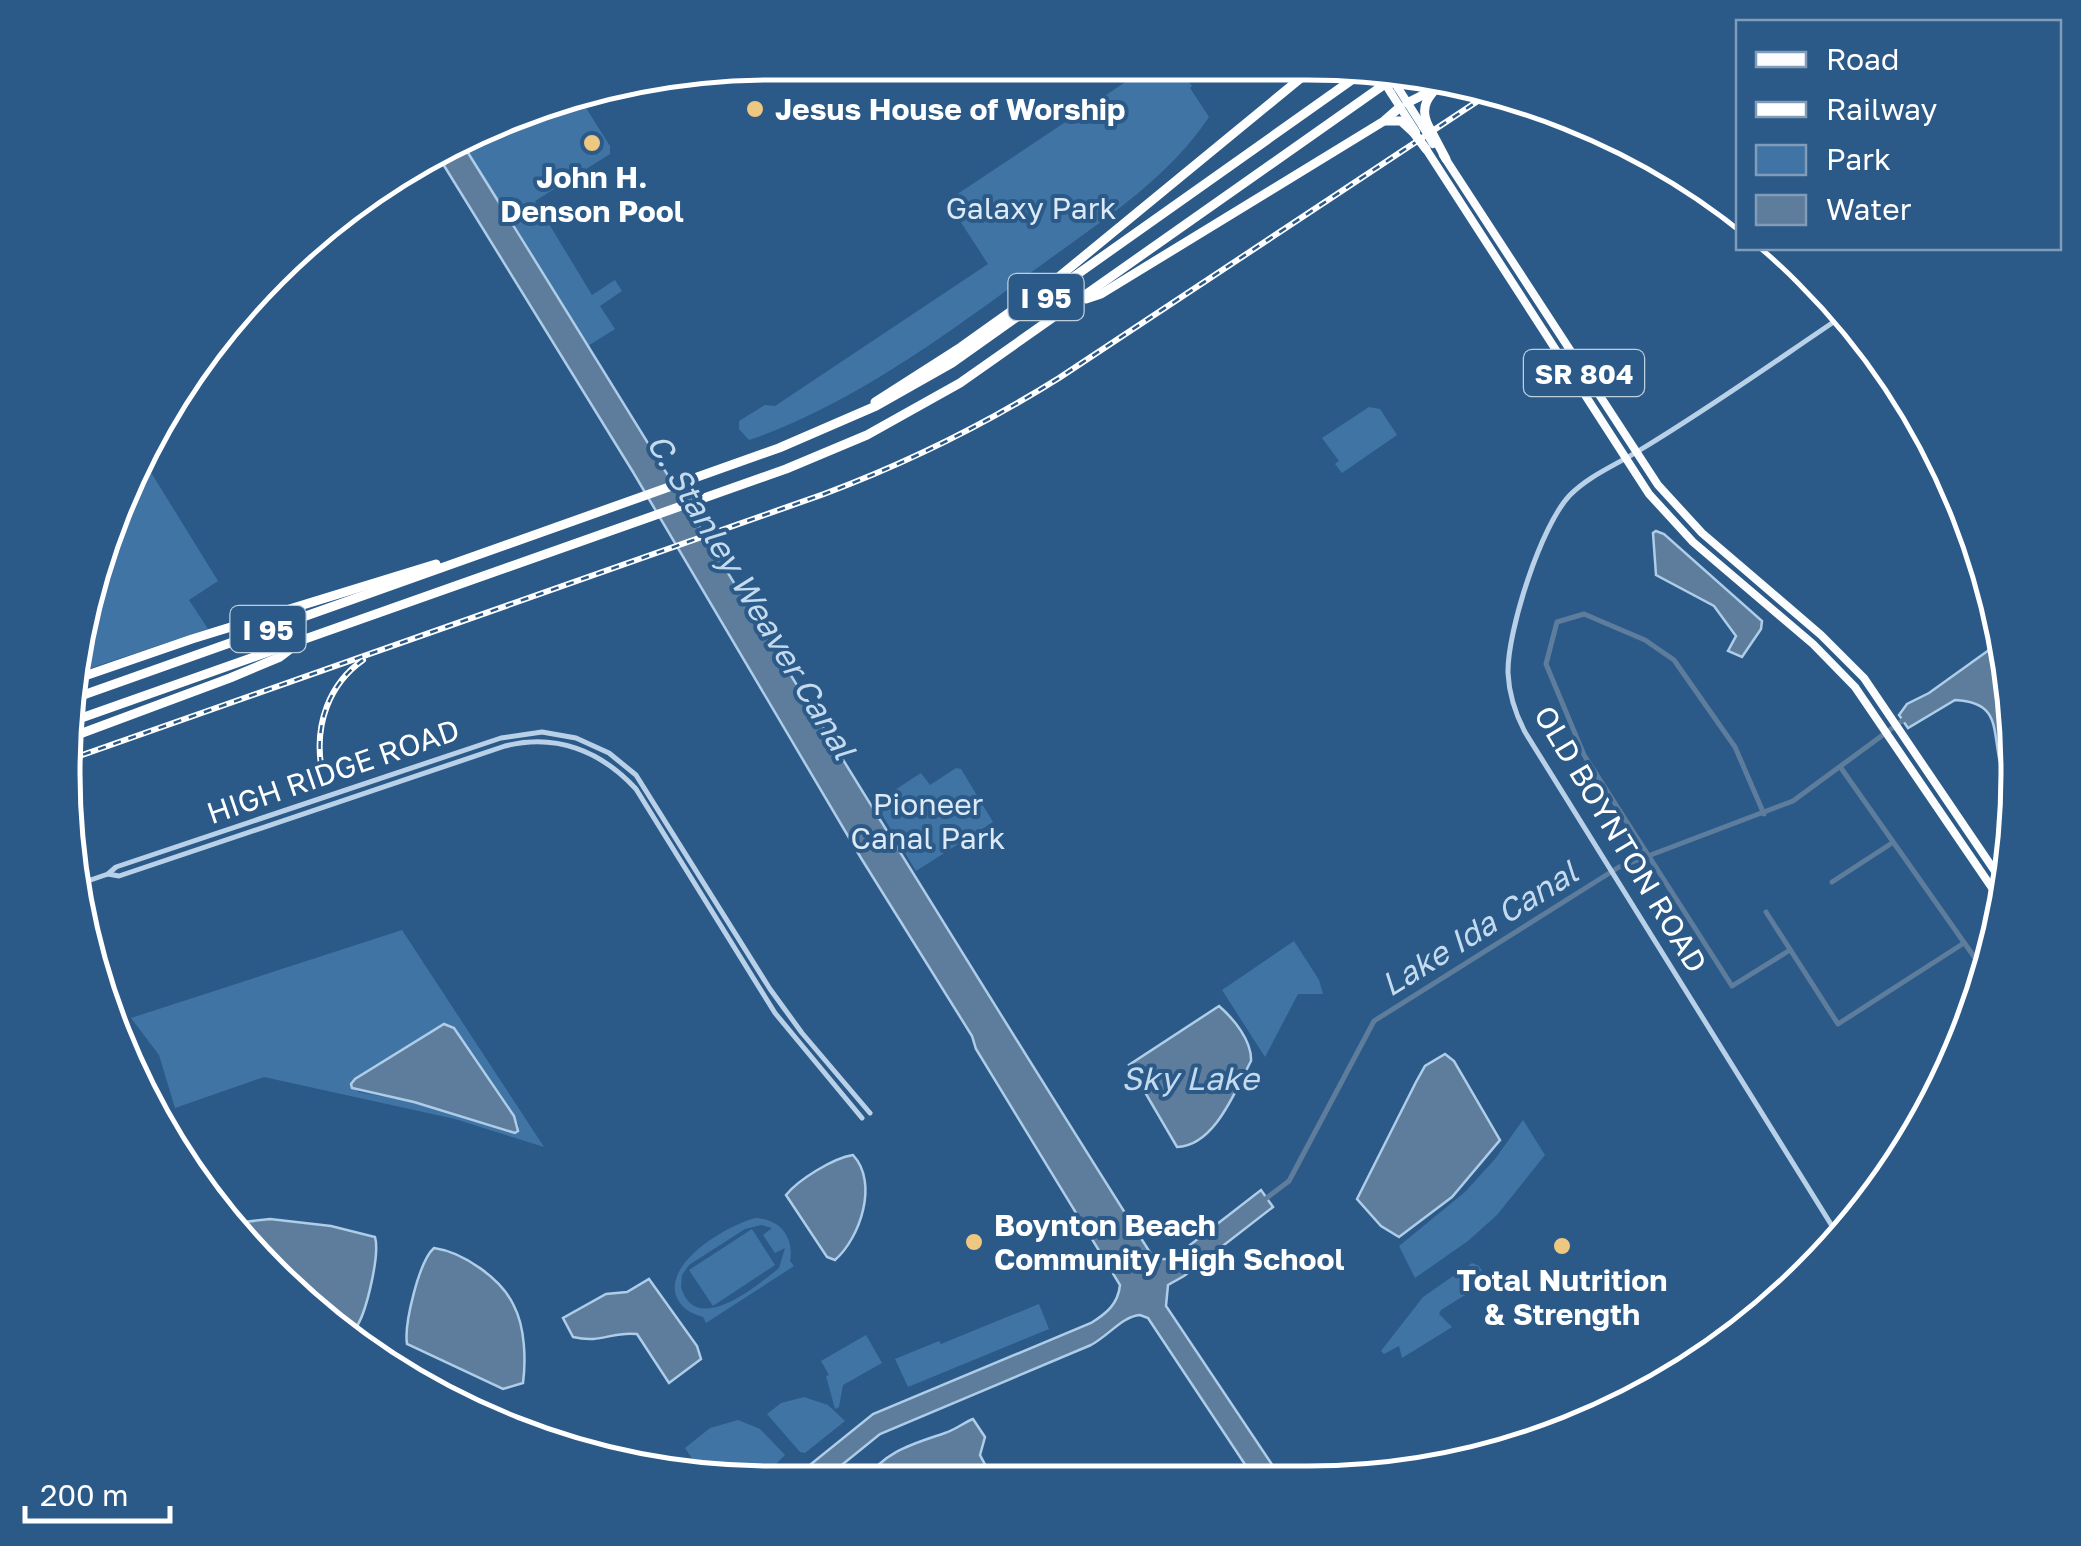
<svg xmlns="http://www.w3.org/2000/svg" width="2081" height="1546" font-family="'Golos Text',sans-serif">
<rect width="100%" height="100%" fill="#2b5a88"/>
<!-- green -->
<g fill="#4074a4" fill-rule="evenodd">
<path d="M 1154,63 L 1181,64 L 1179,67 L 1192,86 L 1190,88 L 1209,117 C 1169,178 1103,220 1044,263 C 954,329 855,404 749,440 L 739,429 L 739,421 L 765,405 L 775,406 L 988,264 L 947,201 Z"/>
<polygon points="576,92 610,146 610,154 535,201 592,295 615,280 622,291 600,306 615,329 588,346 460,140"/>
<polygon points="1369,407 1380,409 1397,435 1342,473 1335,464 1339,461 1322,438"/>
<polygon points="139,453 218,581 189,600 208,629 73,674 76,635"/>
<polygon points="956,768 961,769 993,822 916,871 875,803 921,773 930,785"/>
<path d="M 402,930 L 544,1147 L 455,1119 L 264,1077 L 175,1108 L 159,1055 L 131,1018 ZM 444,1024 L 514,1116 L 519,1126 L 514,1132 L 414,1102 L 358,1092 L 355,1079 Z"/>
<polygon points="1294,941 1319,980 1323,994 1298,994 1265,1057 1222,990"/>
<polygon points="1523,1120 1545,1155 1497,1215 1468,1241 1415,1278 1399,1246 1465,1192 1495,1159"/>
<path d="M 756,1218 C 781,1220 794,1237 790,1261 L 794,1266 L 706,1323 L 703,1317 C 693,1314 684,1310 678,1300 C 659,1265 728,1224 756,1218 ZM 761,1225 L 772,1228 L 763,1235 L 775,1253 L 785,1248 L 779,1268 C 756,1287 695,1337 681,1287 L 682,1275 L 689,1265 L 745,1229 Z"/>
<polygon points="752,1229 775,1265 713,1306 689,1270"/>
<polygon points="1472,1263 1479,1266 1492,1286 1486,1282 1441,1310 1439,1314 1452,1327 1402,1358 1399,1346 1384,1354 1381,1351 1423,1297"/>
<polygon points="1039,1304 1049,1329 908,1387 895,1359 939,1341 941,1344"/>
<polygon points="866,1335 882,1363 843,1385 839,1407 835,1409 826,1376 829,1375 821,1361"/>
<polygon points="804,1397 828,1405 845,1421 805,1453 800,1452 767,1414 781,1403"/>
<polygon points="738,1420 760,1429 785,1455 758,1482 726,1482 705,1478 685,1448 710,1428"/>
</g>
<!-- water -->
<g fill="#5e7d9c" stroke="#aecde8" stroke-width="2.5">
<path d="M 460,140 C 692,511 917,885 1151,1254 L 1158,1259 L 1172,1259 L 1261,1190 L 1273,1207 L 1184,1276 L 1168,1285 L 1166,1306 L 1281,1478 L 1254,1478 L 1148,1318 L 1140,1315 C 1123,1316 1108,1336 1091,1345 L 880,1434 L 822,1481 L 790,1481 L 873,1414 L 1091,1323 C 1107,1313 1118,1304 1120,1285 L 976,1049 L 972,1036 L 861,858 L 633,472 L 435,151 Z"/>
<polygon points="1656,531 1664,534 1762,621 1761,629 1742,657 1728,651 1736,636 1714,606 1656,575 1653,533"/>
<path d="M 2003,640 L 2017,727 L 2015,787 C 2009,778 2001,769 1999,758 C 1993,726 1998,702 1955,700 L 1908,728 L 1899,715 L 1907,704 L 1929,693 Z"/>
<path d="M 1219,1006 C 1234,1019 1252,1041 1251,1061 C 1236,1089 1215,1146 1177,1147 L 1129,1065 Z"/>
<polygon points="444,1024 454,1028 514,1116 518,1131 515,1133 414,1102 352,1088 351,1084 355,1079"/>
<polygon points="1445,1054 1454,1061 1500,1140 1452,1197 1399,1237 1381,1226 1357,1199 1416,1082 1425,1066"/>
<path d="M 853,1155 C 879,1183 860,1238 835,1260 L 827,1257 L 786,1195 C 798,1180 833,1158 853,1155 Z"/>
<path d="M 270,1219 L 331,1226 L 375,1237 C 380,1254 367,1310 357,1326 L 324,1322 L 305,1308 L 227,1224 Z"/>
<path d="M 434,1248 C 463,1252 502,1279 514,1306 C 525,1327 526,1360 523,1383 L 503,1389 L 407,1344 C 404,1324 419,1261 434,1248 Z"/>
<path d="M 649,1279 L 697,1346 L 701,1359 L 669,1383 L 637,1334 C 611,1331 602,1344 573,1337 L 563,1318 L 606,1294 L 627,1292 Z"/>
<path d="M 973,1419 L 985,1437 L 980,1455 L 989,1472 L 983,1480 L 865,1481 C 884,1451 913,1444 945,1433 C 955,1430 963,1423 973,1419 Z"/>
</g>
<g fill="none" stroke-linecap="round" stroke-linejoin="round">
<!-- canal -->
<g stroke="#5e7d9c" stroke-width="5">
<polyline points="1841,768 1987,975"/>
<polyline points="1764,814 1735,747 1674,660 1645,640 1584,614 1557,622 1546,664 1584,755 1732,986 1790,950"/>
<polyline points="1832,882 1892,843"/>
<polyline points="1766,912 1838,1024 1964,943"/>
<polyline points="1264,1200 1289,1181 1374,1021 1619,867 1793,801 1906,718"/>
</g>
<!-- tertiary -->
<g stroke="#b9d1e8" stroke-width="5">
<path d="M 108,874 L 119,876 L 505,746 C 556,733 601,751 636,789 L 775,1013 L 862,1118"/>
<polyline points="79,884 108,874 116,867 501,738 542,732 576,738 609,753 636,775 770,989 802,1033 870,1113"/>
<path d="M 1842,1242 L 1525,732 C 1515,713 1509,694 1508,673 C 1507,632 1541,525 1570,495 C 1590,475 1616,465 1640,450 C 1710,408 1777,360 1844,315"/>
</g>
<!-- secondary -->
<g stroke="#e2edf8" stroke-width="6">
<path d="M 383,1363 C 441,1380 493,1404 539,1443"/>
<polyline points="414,1385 484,1418"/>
<polyline points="1639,1396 1765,1314"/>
</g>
<!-- primary -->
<g stroke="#fafcfe" stroke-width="8">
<polyline points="1398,88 1423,127"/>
<polyline points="1391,93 1416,132"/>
<polyline points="1426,149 1649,494 1693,542 1813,644 1855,687 2003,904"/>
<polyline points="1443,155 1658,485 1702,533 1821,635 1864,678 2007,889"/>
</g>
<!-- motorway -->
<g stroke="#fff" stroke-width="9">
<polyline points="1407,103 1431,91"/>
<polyline points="1386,121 1401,121 1414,133"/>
<path d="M 1427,123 C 1419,103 1432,93 1445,79"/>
<polyline points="1086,299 1101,294 1384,121 1400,107"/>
<polyline points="875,402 961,347 1055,280 1318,64"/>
<polyline points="73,680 192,639 436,564"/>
<polyline points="72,699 779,448 876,406 952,363 1370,67"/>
<polyline points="70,722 786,469 867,435 960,383 1402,72"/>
<polyline points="69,738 230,678 280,657 297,644"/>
</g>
<!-- rail casing -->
<g stroke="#fff" stroke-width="6">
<g id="rail">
<path d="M 68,760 L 824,494 C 907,463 984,425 1059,378 L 1496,89"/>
<path d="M 321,765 C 315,724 329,684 363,660"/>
</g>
</g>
<!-- rail -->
<use href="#rail" stroke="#2b5a88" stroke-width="2.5" stroke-dasharray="8" stroke-linecap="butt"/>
<!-- primary-bridge -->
<g stroke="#fafcfe" stroke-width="8">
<polyline points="1374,67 1391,93"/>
<polyline points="1386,69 1398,88"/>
<polyline points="1423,127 1433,144"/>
</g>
<!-- motorway-bridge -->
<g stroke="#fff" stroke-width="9">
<polyline points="1427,123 1446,159"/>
<polyline points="1414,133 1426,149"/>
</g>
</g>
<!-- markers -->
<g fill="#eec781" stroke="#2b5a88" stroke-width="4">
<circle cx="755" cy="109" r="10"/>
<circle cx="592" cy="143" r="10"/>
<circle cx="974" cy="1242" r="10"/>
<circle cx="1562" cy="1246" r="10"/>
</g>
<g text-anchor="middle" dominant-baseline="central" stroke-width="8" stroke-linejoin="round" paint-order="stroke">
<!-- shield labels -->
<g fill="#2b5a88" stroke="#bfcedb" stroke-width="2.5">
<rect x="1008.5" y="274" width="75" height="46" rx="8"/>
<rect x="1524" y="350" width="120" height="46" rx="8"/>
<rect x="230.5" y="606" width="75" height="46" rx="8"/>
</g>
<g font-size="28" font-weight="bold" fill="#fff">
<text x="1046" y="297">I 95</text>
<text x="1584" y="373">SR 804</text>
<text x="268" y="629">I 95</text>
</g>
<!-- poi labels -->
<g font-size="30" font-weight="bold" fill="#fff" stroke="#2b5a88" text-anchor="start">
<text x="775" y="109">Jesus House of Worship</text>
<text x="592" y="177" text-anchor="middle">John H.<tspan x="592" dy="34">Denson Pool</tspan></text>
<text x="994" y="1225">Boynton Beach<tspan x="994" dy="34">Community High School</tspan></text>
<text x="1562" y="1280" text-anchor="middle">Total Nutrition<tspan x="1562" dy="34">&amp; Strength</tspan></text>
</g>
<!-- park labels -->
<g font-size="30" fill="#dceaf7" stroke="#2b5a88">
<text x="1031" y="208">Galaxy Park</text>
<text x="928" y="804">Pioneer<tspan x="928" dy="34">Canal Park</tspan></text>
</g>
<!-- street labels -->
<g font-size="30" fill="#fff" stroke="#2b5a88">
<text transform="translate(333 771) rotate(-19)">HIGH RIDGE ROAD</text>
<text transform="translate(1621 839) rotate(59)">OLD BOYNTON ROAD</text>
</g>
<!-- water labels -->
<g font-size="32" font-style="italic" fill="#c4dbef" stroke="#2b5a88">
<text transform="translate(752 596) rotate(59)">C. Stanley Weaver Canal</text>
<text transform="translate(1479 928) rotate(-32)">Lake Ida Canal</text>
<text x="1190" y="1078">Sky Lake</text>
</g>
</g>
<!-- crop -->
<path d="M0 0H2081V1546H0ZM773 80H1308A693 693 0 0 1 2001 773V773A693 693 0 0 1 1308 1466H773A693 693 0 0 1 80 773V773A693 693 0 0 1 773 80Z" fill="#2b5a88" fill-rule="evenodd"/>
<path fill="none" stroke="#fff" stroke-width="5" d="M773 80H1308A693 693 0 0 1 2001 773V773A693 693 0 0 1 1308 1466H773A693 693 0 0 1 80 773V773A693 693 0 0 1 773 80Z"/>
<!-- legend -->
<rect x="1736" y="20" width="325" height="230" fill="#2b5a88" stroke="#809cb8" stroke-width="2.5"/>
<rect x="1756" y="52" width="50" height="15" fill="#fafcfe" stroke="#809cb8" stroke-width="2.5"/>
<text x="1826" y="70" font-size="30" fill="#ffffff">Road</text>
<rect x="1756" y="102" width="50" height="15" fill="#ffffff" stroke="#809cb8" stroke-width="2.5"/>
<text x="1826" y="120" font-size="30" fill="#ffffff">Railway</text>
<rect x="1756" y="145" width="50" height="30" fill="#4074a4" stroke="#809cb8" stroke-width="2.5"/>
<text x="1826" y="170" font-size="30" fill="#ffffff">Park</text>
<rect x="1756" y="195" width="50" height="30" fill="#5e7d9c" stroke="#809cb8" stroke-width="2.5"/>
<text x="1826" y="220" font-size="30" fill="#ffffff">Water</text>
<!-- scale -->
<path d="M25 1506v15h145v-15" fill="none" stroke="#ffffff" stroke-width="5"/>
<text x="40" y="1506" font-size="30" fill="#ffffff" stroke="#2b5a88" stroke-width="8" paint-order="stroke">200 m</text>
</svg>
